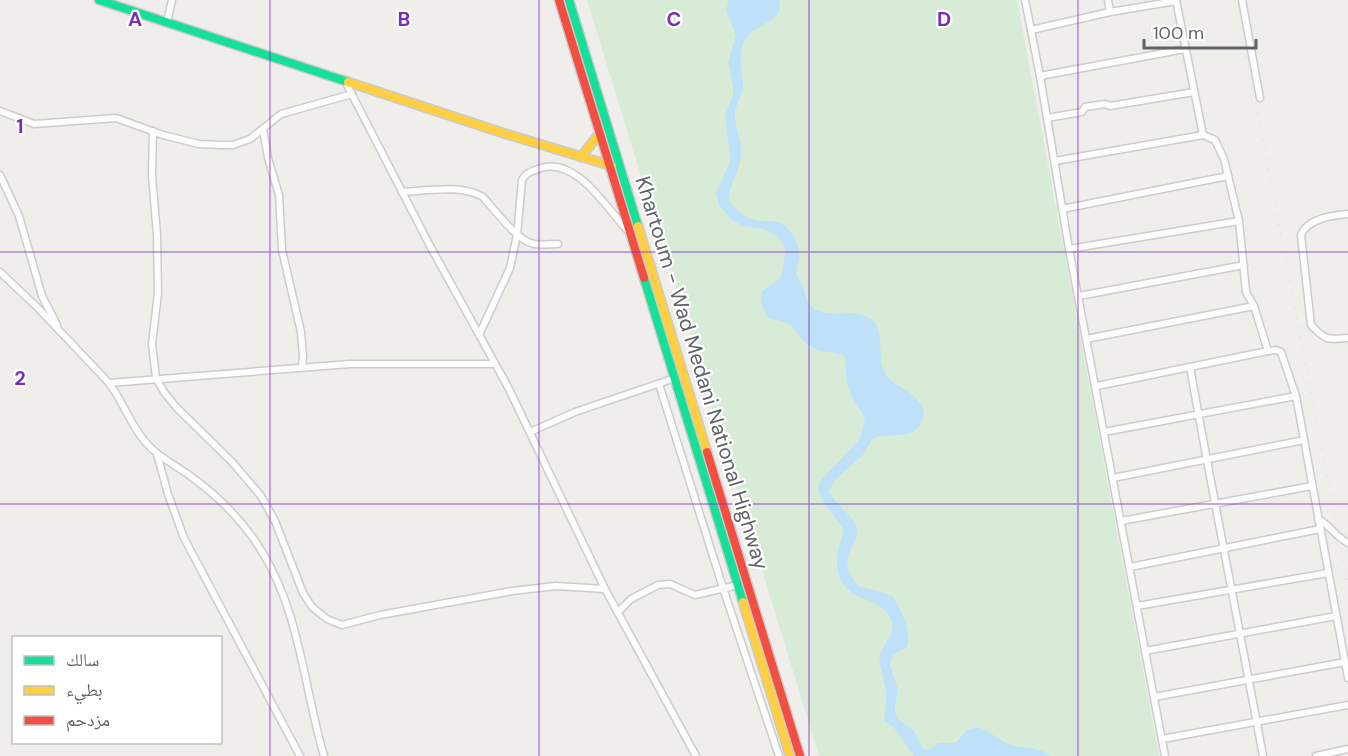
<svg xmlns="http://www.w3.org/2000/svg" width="1348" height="756" font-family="'DM Sans','Noto Naskh Arabic',sans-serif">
<rect width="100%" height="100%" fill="#efeeea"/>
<!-- green -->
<polygon fill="#d8ebd6" points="587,0 1017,0 1159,756 819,756"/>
<!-- water -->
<path fill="#bfe0f9" d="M 729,0 L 779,0 C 787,25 748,22 742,46 C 739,60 742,69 743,82 C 744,93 736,103 735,113 C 734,126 741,137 741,150 C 742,166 731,183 728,198 C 735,211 749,222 765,221 C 772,221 779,221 786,227 C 795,235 800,247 799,259 C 798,265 795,272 797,277 C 798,278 802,284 802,285 C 805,290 805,297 808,302 C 823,324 853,305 871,319 C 885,330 877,355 884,371 C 892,389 916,387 924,412 C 920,444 893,431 873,438 L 863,455 L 835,480 L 829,491 C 835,505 851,514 856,525 C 864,544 830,556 860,587 L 882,592 L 893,597 C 901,611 912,630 907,647 L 892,656 L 890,665 L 898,690 L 895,705 L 895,713 L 898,719 L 915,732 L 922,748 L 928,750 L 939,743 L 955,743 L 966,731 L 977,727 C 989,730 997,739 1008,744 C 1024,750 1035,745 1051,756 L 914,756 L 895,729 L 884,720 C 885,711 887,701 886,692 C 885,680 878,668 880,655 C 884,642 898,632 890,617 C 877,593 836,604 837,560 C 837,550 842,539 843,528 L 823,501 L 818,491 L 819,484 L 821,480 L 860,439 L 865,418 L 852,397 L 847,384 L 845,357 L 838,353 L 820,351 L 806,344 L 790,324 L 769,318 C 763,309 759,302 762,291 L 781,278 L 786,249 L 778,237 L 764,229 L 743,226 L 732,220 L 719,205 L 716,193 L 729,164 L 730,153 L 725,116 L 733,95 L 733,87 L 728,62 L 736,35 L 726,11 Z"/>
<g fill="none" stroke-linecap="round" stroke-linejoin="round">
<!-- street casing -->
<g stroke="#cbcccc" stroke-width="9">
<g id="street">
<polyline points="1025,0 1040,76 1069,249 1165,756"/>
<polyline points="1108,0 1110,12"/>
<polyline points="1176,0 1203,135"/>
<polyline points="1242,0 1260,98"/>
<polyline points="167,22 172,0"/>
<polyline points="1031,30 1110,12 1176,1"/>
<polyline points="1040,76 1185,49"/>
<polyline points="345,81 429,244 508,387 605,589 696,756"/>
<polyline points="0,111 34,124 116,118 163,135 199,144 222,145 233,145 250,139 281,114 352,94"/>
<polyline points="1047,118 1082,112 1085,107 1105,104 1110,106 1194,92"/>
<polyline points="263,130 268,158 279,195 282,250 301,332 303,356 302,367"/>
<polyline points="153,131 152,175 157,235 158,293 152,344 156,378 164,392 176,407 232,462 261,496 275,521 303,593 312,607 327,619 342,625 380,615 512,591 556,586 605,589"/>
<polyline points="1055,161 1203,135 1215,140 1224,159 1239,221 1246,292 1254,306 1268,351"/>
<polyline points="0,175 19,216 42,296 57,325"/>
<path d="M 402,192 C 427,191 460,184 483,197 C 495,210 517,241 534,244 C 542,245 550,244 558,244"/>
<polyline points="1062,209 1228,176"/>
<path d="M 1348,214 C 1333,215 1307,219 1301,235 L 1311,325 C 1325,340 1327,340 1348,338"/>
<polyline points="1069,249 1239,221"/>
<path d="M 0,272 L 37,307 L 109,383 C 124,403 131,427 148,445 C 160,458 175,465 189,475 C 217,495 243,521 261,550 C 300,612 304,688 324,756"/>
<polyline points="1079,296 1244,265"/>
<path d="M 479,335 L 510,268 L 517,235 L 522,180 C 526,172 533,171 541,168 C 576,157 606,207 627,230"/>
<polyline points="1086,339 1254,306"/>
<path d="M 1190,367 C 1213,497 1239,626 1263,756"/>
<polyline points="109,383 350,364 495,364"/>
<polyline points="659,384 723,588 779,756"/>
<polyline points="1097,386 1268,351 1276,350 1281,352 1296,396 1348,678"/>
<polyline points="530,432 575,412 675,378"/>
<polyline points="1104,432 1296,396"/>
<polyline points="157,454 168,494 184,538 300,756"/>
<polyline points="1113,478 1304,440"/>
<path d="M 1318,519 C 1330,525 1336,537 1348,543"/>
<polyline points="1121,521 1312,486"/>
<polyline points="1130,567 1320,529"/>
<polyline points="1137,606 1328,573"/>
<polyline points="618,612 631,599 658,585 670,584 695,595 738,585"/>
<polyline points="1145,651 1336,616"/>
<polyline points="1154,697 1345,662"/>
<polyline points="1162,739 1348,705"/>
<polyline points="1316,756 1348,749"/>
</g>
</g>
<!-- fast casing -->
<g stroke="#cacacb" stroke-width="11">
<g id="fast">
<polyline points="99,0 348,82"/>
<polyline points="569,0 638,226"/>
<polyline points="644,278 743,602"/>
</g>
</g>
<!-- slow casing -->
<g stroke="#cacacb" stroke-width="11">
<g id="slow">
<polyline points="348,82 506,134 612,166"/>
<polyline points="581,157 600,133"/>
<polyline points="638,226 707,452"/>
<polyline points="743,602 790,756"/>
</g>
</g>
<!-- jam casing -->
<g stroke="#cacacb" stroke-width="11">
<g id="jam">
<polyline points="559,0 644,278"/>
<polyline points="707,452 800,756"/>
</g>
</g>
<!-- street -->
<use href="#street" stroke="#fdfcfc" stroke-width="6"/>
<!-- fast -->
<use href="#fast" stroke="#16e098" stroke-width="8"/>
<!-- slow -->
<use href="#slow" stroke="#ffcf43" stroke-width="8"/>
<!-- jam -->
<use href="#jam" stroke="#f24e42" stroke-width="8"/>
<!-- rail -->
<polyline stroke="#e4e4e4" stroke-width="2" stroke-dasharray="1.5 8" stroke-linecap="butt" points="1236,0 1348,585"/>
</g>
<!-- grid -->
<path fill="none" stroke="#7b2cbf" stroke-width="1.5" stroke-opacity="0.55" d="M 270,0 L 270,756M 539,0 L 539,756M 809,0 L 809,756M 1078,0 L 1078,756M 0,252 L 1348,252M 0,504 L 1348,504"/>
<g text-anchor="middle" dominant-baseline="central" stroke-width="4.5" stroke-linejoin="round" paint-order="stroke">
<!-- street labels -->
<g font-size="21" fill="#5f6368" stroke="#fff">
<text transform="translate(702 373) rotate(73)">Khartoum - Wad Medani National Highway</text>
</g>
</g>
<g font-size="20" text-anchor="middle" font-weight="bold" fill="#7b2cbf" stroke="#fff" stroke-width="4.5" stroke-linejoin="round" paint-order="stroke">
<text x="135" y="26">A</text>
<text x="404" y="26">B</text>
<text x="674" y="26">C</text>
<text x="944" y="26">D</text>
<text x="20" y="133">1</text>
<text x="20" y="385">2</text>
</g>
<!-- legend -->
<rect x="12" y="636" width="210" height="108" fill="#ffffff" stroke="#bfc1c3" stroke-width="1.5"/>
<rect x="24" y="656" width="30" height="9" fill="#16e098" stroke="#bfc1c3" stroke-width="1.5"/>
<text x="66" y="666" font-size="18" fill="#5f6368">سالك</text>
<rect x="24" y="686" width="30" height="9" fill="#ffcf43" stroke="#bfc1c3" stroke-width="1.5"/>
<text x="66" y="696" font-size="18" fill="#5f6368">بطيء</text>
<rect x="24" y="716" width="30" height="9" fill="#f24e42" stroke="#bfc1c3" stroke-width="1.5"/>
<text x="66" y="726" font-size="18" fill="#5f6368">مزدحم</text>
<!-- scale -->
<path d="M1144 39v9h112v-9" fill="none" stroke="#5f6368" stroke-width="3"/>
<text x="1153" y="39" font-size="18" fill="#5f6368" stroke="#ffffff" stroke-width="4.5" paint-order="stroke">100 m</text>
</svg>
